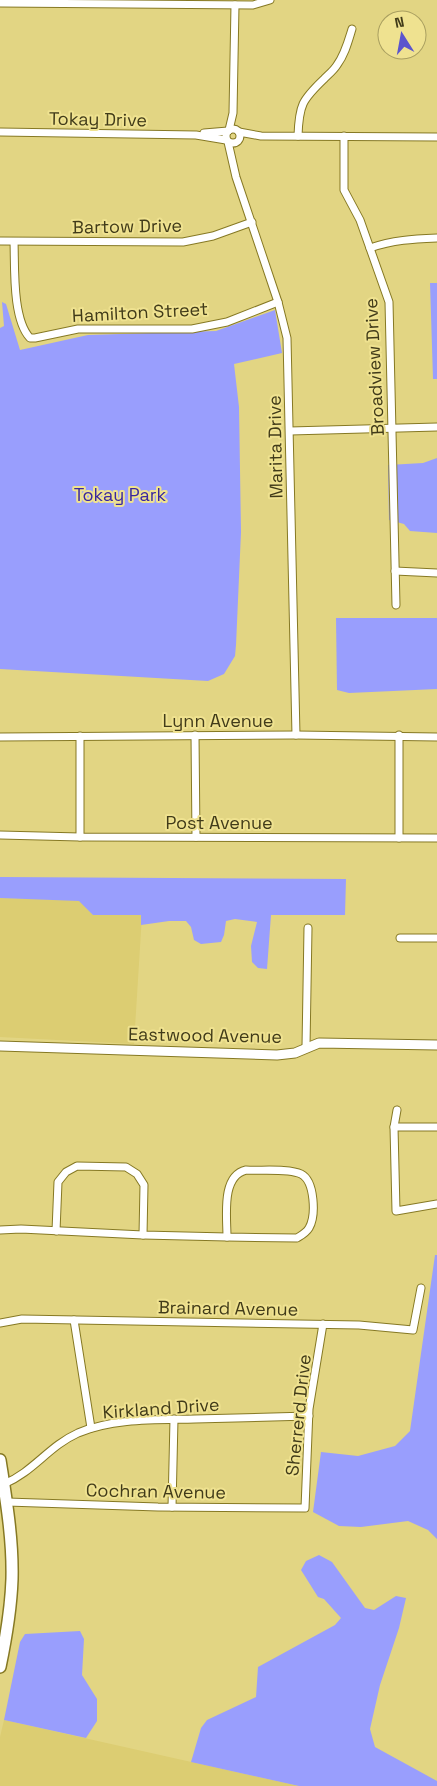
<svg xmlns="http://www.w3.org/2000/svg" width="437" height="1786" font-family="'Space Grotesk',sans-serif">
<rect width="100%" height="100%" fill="#e2d583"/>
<!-- built -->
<g fill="#dccd72">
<polygon points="0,898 79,900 93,915 142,915 134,1044 0,1037"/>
<polygon points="4,1720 299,1786 0,1786 0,1737"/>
</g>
<!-- green -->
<g fill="#999efd">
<polygon points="430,283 437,283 437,379 433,379"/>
<polygon points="2,302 6,304 20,350 88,335 216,331 275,310 282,353 234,364 239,407 241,532 236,645 235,656 224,674 208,681 0,669 0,328 4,326"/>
<polygon points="437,458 437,533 410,531 404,524 389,520 388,465 423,463"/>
<polygon points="336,618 437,618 437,689 349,693 337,690"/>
<polygon points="0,877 346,879 345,915 271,915 267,969 258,968 252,962 251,946 257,922 235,919 226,921 224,935 221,942 201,944 194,940 191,927 186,921 169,921 141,925 141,915 93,915 79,901 0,898"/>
<polygon points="435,1255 437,1255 437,1539 428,1530 408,1521 361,1527 339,1526 313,1512 321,1452 358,1456 395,1446 410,1431"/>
<polygon points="319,1555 332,1562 365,1608 374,1610 396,1596 406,1598 399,1628 380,1685 370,1729 375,1747 437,1781 437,1786 299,1786 191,1762 201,1728 207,1720 256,1697 258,1667 335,1625 341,1618 324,1599 318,1597 301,1570 306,1561"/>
<polygon points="80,1631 84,1639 82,1675 97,1699 97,1721 86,1738 4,1720 20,1642 25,1634"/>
</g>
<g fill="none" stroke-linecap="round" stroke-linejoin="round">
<!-- minor casing -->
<g stroke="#867924" stroke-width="9">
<g id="minor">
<polyline points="0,3 253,5 270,0"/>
<circle cx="233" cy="136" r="7"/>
<polyline points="229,130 233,113 235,5"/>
<polyline points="0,132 196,135 226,140"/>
<polyline points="239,132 261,136 437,137"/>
<polyline points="204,133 228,131"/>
<path d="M 298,136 C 299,105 302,100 324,79 C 329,74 334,70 337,65 C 345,54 348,42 352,29"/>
<polyline points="344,136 344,190 360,220 389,302 396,605"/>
<polyline points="228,142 236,177 278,302 287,338 296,735"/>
<polyline points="0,241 183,242 213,236 252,222"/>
<path d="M 14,242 C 15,266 12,319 30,338 L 35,338 L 78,329 L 192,329 L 227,322 L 278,302"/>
<path d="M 370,248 C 393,240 413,239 437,238"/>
<polyline points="290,431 437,427"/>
<polyline points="395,571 437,573"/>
<polyline points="195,735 196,837"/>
<polyline points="399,735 399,838"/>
<polyline points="80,736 80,837"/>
<polyline points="0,737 296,735 437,737"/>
<polyline points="0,835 80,837 437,838"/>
<polyline points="400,938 437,938"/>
<polyline points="306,1047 308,928"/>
<polyline points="397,1110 394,1127 396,1211 437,1204"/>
<polyline points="394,1127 437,1127"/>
<path d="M 246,1170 C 260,1171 289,1168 301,1174 C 315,1181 316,1216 309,1228 C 306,1233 302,1235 297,1238 L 227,1237 C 227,1216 221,1176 246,1170 Z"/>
<polyline points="0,1230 21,1229 143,1235 227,1237"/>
<polyline points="56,1231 58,1182 66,1172 77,1166 126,1167 137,1174 144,1185 143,1235"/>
<polyline points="74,1320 91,1428"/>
<polyline points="0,1323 22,1319 359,1325 413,1330 421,1288"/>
<path d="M 4,1484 C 33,1472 49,1446 78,1433 C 114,1418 157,1420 195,1419 C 233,1418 271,1417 309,1416"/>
<polyline points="7,1502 158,1507 305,1508 309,1409 323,1324"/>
<polyline points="172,1507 174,1419"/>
</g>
</g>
<!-- tertiary casing -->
<g stroke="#867924" stroke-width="11">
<polyline id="tertiary" points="0,1046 277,1055 295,1053 319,1043 437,1045"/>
</g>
<!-- primary casing -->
<g stroke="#867924" stroke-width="14">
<path id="primary" d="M 0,1460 C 6,1499 13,1539 12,1579 C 11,1609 6,1638 0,1667"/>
</g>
<!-- minor -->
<use href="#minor" stroke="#fff" stroke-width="7"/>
<!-- tertiary -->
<use href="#tertiary" stroke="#fff" stroke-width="9"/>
<!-- primary -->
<use href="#primary" stroke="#fff" stroke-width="11"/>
</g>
<g text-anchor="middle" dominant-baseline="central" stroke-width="4" stroke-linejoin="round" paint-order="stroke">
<!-- street labels -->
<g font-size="18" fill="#413b19" stroke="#efe290">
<text transform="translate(98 119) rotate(1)">Tokay Drive</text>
<text transform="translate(127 226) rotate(-1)">Bartow Drive</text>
<text transform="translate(140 312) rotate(-3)">Hamilton Street</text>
<text transform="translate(374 367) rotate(-93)">Broadview Drive</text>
<text transform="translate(275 447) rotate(-91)">Marita Drive</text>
<text x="218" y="720">Lynn Avenue</text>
<text x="219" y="822">Post Avenue</text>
<text transform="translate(205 1035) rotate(1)">Eastwood Avenue</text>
<text transform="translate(228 1308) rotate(1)">Brainard Avenue</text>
<text transform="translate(161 1408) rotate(-4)">Kirkland Drive</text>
<text transform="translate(298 1415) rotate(-84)">Sherrerd Drive</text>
<text transform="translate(156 1491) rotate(1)">Cochran Avenue</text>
</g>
<!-- park labels -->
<g font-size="18" fill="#39279f" stroke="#efe290">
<text x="120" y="494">Tokay Park</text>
</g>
</g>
<!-- north arrow -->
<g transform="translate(402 35) rotate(349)"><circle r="24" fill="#efe290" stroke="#a99f60"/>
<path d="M0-4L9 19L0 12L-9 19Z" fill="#5b55cd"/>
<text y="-8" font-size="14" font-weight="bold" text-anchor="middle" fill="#413b19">N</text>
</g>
</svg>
